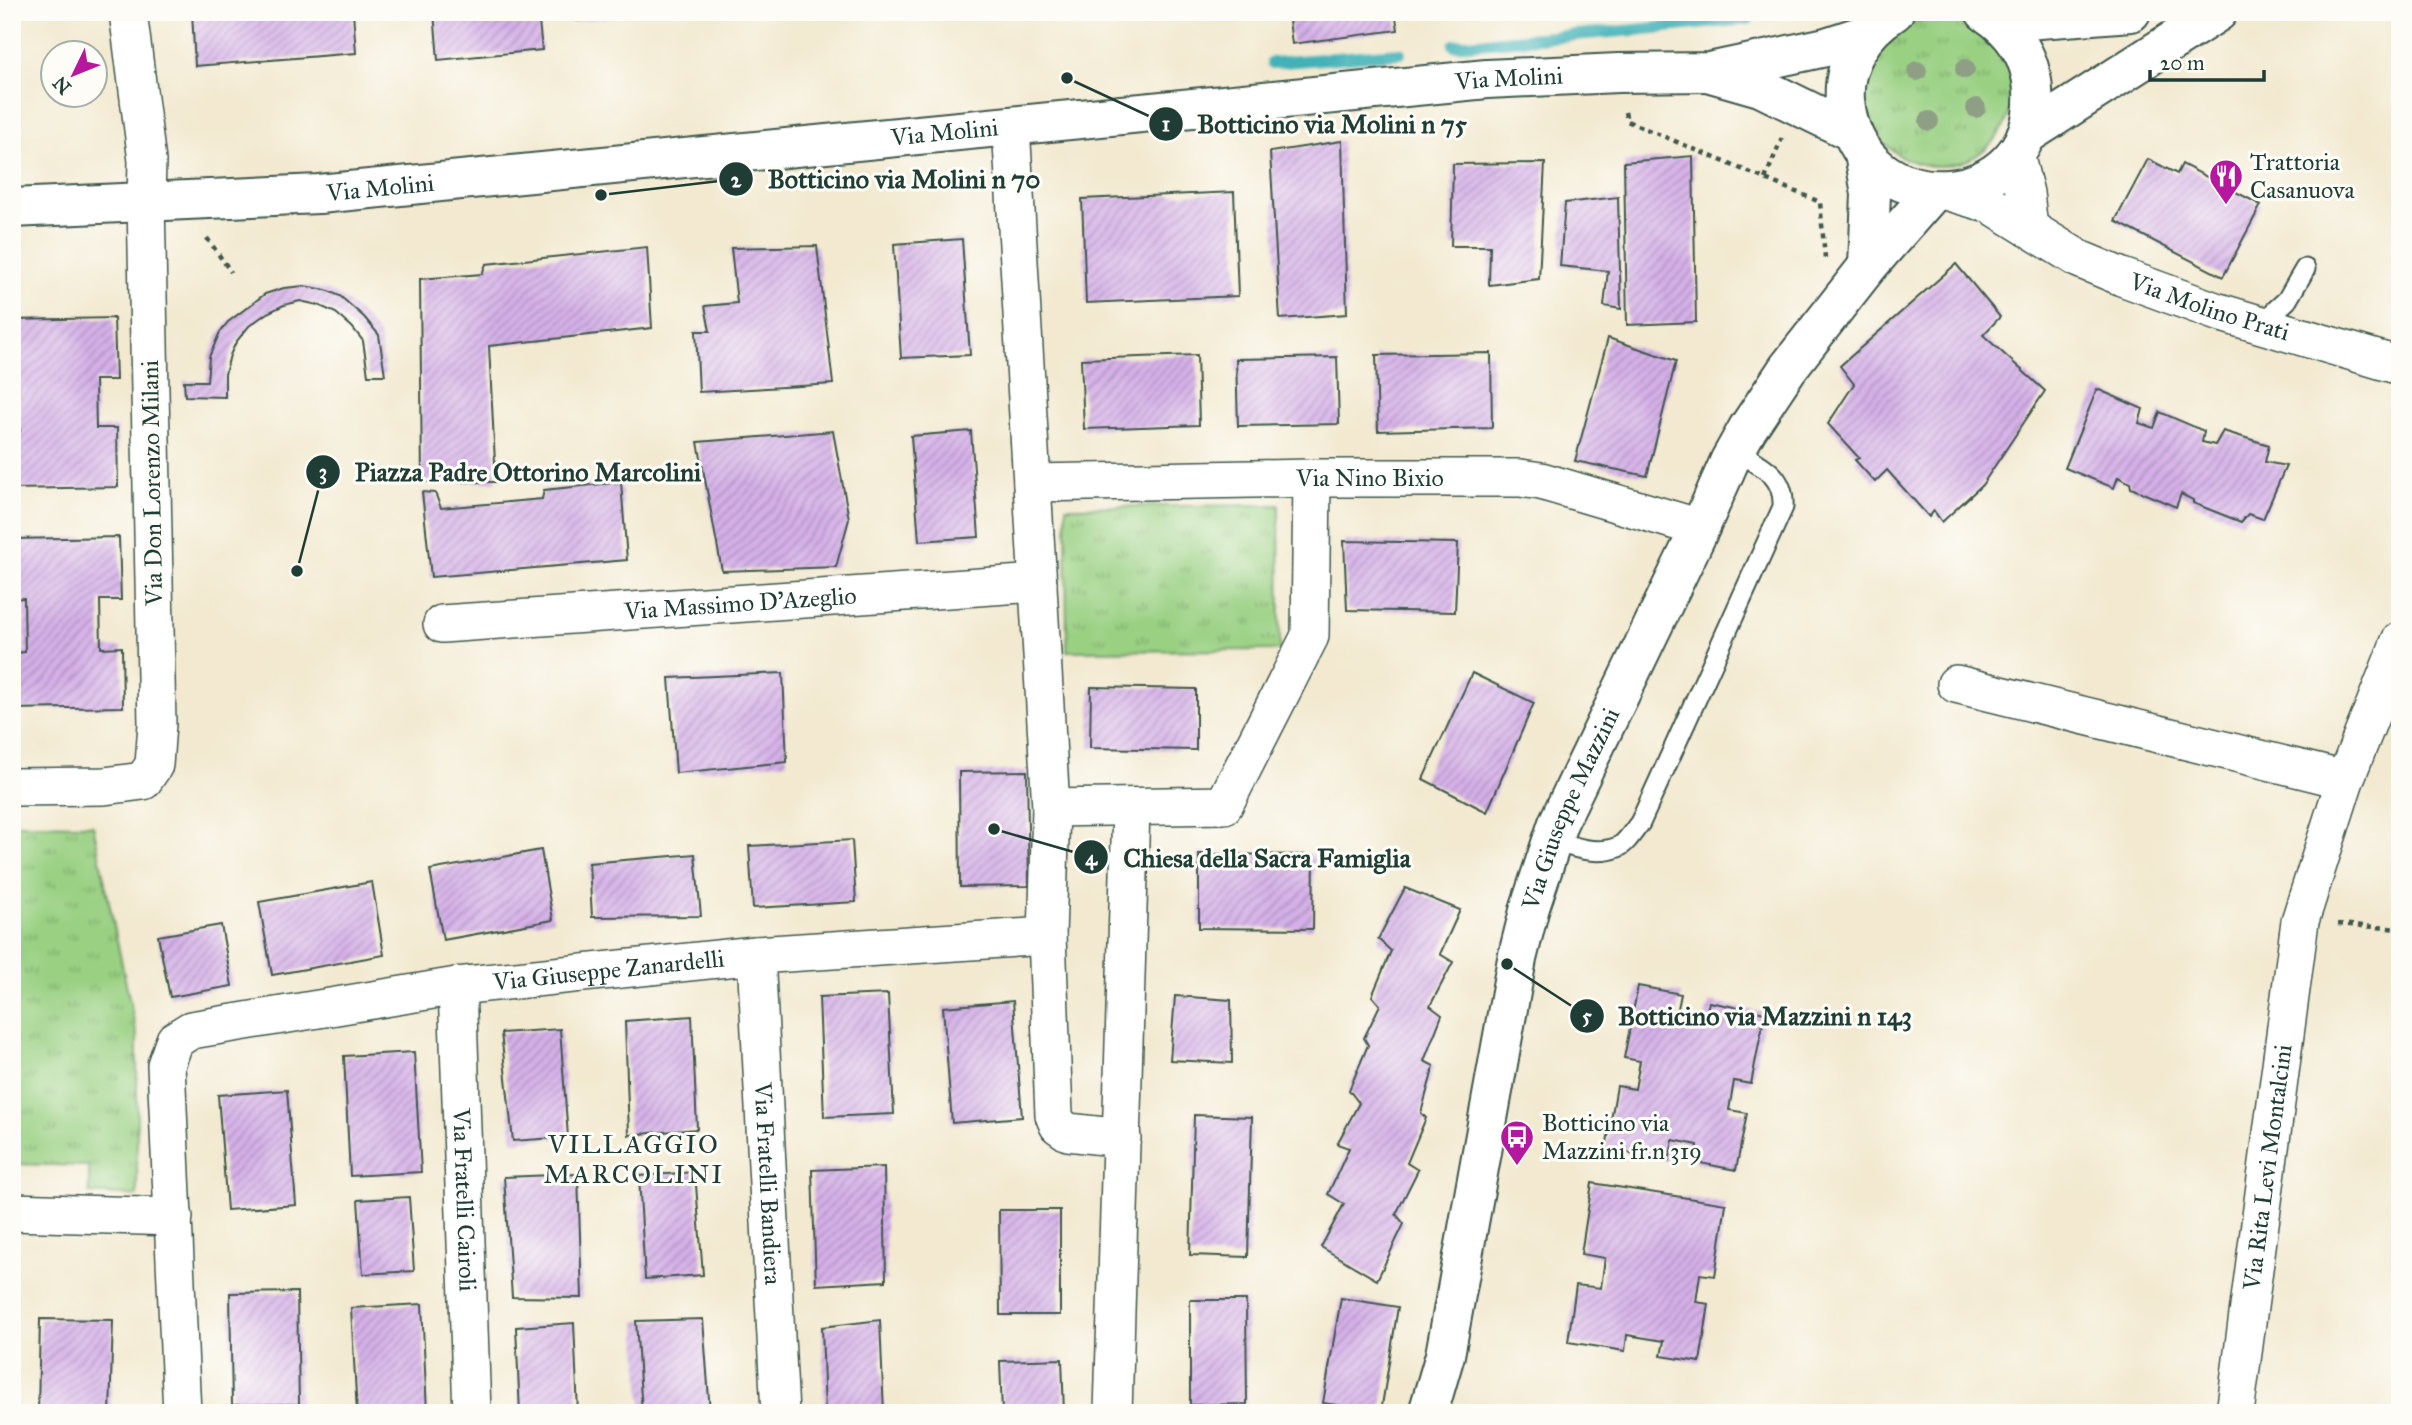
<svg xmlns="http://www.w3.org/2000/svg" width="2412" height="1425" font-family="'IM FELL Great Primer',serif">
<defs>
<pattern id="grass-tufts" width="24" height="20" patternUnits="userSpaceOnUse" patternTransform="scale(1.75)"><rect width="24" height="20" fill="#99d082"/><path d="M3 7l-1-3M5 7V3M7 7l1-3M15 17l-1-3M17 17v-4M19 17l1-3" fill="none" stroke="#7caa6b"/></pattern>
<pattern id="building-hatch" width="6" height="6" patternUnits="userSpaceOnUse" patternTransform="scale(1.75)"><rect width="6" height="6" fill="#d5b0e8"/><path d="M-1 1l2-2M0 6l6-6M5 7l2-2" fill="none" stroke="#ac90bd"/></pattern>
</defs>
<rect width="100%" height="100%" fill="#fdfcf7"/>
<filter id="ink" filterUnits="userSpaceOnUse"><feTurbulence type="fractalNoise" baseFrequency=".0143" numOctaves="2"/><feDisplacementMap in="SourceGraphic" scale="14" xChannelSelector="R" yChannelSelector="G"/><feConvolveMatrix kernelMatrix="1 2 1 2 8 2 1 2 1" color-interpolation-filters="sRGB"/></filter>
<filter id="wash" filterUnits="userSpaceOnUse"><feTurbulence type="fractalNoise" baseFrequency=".00686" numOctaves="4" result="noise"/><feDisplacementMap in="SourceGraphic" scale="28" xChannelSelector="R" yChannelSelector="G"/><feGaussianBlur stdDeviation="1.57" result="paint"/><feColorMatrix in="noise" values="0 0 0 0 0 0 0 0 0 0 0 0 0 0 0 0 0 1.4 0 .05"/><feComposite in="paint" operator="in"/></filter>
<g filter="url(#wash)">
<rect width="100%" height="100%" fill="#f2e9d0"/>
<!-- grass -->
<g fill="url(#grass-tufts)" stroke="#5c865b" stroke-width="2">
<circle cx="1938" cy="92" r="74"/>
<polygon points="1279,505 1280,650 1067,651 1066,507"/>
<polygon points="12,824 93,825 137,1036 137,1196 89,1193 89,1166 12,1164"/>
</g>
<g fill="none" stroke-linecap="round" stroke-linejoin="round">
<!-- stream -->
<g stroke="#42b2b8" stroke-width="12">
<polyline points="1454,45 1635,30 1748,19"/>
<polyline points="1272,63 1400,53"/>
</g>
</g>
<g id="blocks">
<!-- building -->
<g fill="url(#building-hatch)">
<polygon points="192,12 353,12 356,53 195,66"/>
<polygon points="434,12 538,12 542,50 438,60"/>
<polygon points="576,12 634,12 634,14 577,21"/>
<polygon points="913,12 982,12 982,14 913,18"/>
<polygon points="1288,12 1395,12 1398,30 1292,44"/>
<polygon points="1342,141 1347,314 1280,319 1270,152"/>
<polygon points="1693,156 1696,322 1627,325 1624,162"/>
<polygon points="2148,159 2177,174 2182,164 2261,205 2223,277 2115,221"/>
<polygon points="1545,163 1539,279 1489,285 1490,246 1451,246 1453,164"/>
<polygon points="1234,192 1238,296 1086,303 1082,199"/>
<polygon points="1618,197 1621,309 1604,306 1608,271 1560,266 1565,203"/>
<polygon points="962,239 970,355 901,358 894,244"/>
<polygon points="817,246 833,384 699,392 696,331 710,331 705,306 737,303 731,248"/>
<polygon points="647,247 652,328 489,346 496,482 422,482 420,279 482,274 486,264"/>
<polygon points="1956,264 2000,317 1983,335 2045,391 1982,485 1942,522 1934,511 1929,517 1887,470 1875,482 1855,460 1859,458 1828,424 1854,384 1840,366"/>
<polygon points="304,286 326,290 340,296 364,317 379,335 385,375 368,375 363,341 352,327 336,313 318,305 300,301 284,305 267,313 249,326 236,342 230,355 225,374 225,397 185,396 184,381 207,381 209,357 220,332 228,322 265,294 284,288"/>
<polygon points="114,318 116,380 95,380 96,428 117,428 118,487 12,489 12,433 20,432 18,379 12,379 12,320"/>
<polygon points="1608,338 1676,361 1647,476 1575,461"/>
<polygon points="1491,353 1492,428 1378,431 1376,355"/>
<polygon points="1197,355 1199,425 1084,429 1081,359"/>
<polygon points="1337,357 1339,424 1238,426 1236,359"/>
<polygon points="2097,389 2143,409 2139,423 2154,428 2160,412 2204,431 2202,442 2215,445 2223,431 2269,445 2265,462 2286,466 2263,519 2248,514 2241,522 2193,503 2193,500 2181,494 2176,507 2131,488 2130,483 2118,477 2114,488 2065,468"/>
<polygon points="833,431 849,519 836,567 722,571 698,442"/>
<polygon points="971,431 979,537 919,541 911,436"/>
<polygon points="621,482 627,560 431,577 422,492 435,493 441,508 542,499 544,490"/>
<polygon points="119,537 121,600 100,600 101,648 122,647 123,707 12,709 12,653 25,652 24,598 12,599 12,539"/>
<polygon points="1344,541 1458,543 1455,612 1347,610"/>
<polygon points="783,673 787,762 676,773 669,678"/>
<polygon points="1472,673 1534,703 1487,812 1423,779"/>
<polygon points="1091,687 1196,689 1196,750 1090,748"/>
<polygon points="1027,771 1029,886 960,887 959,772"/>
<polygon points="852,840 856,902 753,908 749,846"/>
<polygon points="541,850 553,920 443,940 430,870"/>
<polygon points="695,854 701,916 592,917 589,863"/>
<polygon points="1199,854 1314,855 1313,929 1199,928"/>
<polygon points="372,882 384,955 272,975 259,902"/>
<polygon points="1405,888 1460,910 1440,954 1453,962 1430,1006 1442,1015 1424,1061 1434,1066 1421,1113 1426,1118 1407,1163 1418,1170 1396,1214 1404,1224 1377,1280 1321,1247 1344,1204 1328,1194 1349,1148 1337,1144 1359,1103 1349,1090 1368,1045 1364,1038 1380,1005 1372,996 1391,951 1378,939"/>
<polygon points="221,925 232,986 170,997 158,936"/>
<polygon points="1638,986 1681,994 1676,1018 1704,1023 1709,1002 1765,1013 1751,1084 1734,1081 1729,1110 1747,1113 1736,1170 1695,1162 1698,1145 1673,1140 1669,1161 1606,1148 1617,1086 1635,1089 1640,1061 1624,1058"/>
<polygon points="888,994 894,1114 824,1117 819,997"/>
<polygon points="1175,996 1231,1000 1232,1063 1170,1060"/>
<polygon points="1013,1001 1022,1117 952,1123 943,1007"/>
<polygon points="692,1016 697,1129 629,1135 625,1021"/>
<polygon points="560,1029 568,1137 513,1141 501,1033"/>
<polygon points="414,1052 421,1172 350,1176 344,1056"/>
<polygon points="287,1090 296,1205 227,1210 218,1095"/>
<polygon points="1194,1115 1252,1117 1248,1257 1190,1255"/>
<polygon points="884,1167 886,1281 816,1285 812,1170"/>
<polygon points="695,1172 703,1275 645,1279 639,1176"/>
<polygon points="578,1174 582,1298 512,1297 504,1177"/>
<polygon points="1592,1183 1726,1204 1715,1276 1700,1274 1696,1302 1709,1304 1700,1362 1661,1356 1664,1341 1627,1335 1625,1351 1568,1342 1576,1285 1601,1288 1605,1258 1581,1254"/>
<polygon points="409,1197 414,1271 363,1274 358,1200"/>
<polygon points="999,1210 1060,1210 1060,1315 1000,1315"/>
<polygon points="297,1292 299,1404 232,1405 230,1293"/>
<polygon points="1341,1298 1398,1307 1381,1412 1323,1403"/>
<polygon points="1190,1300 1246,1300 1247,1404 1190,1405"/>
<polygon points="422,1304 427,1413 357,1413 351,1308"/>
<polygon points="40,1319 113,1320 110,1413 38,1413"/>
<polygon points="703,1319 710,1413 642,1413 636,1321"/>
<polygon points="880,1320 884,1413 825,1413 822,1327"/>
<polygon points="574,1323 578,1413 520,1413 516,1327"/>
<polygon points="1062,1359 1064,1413 1002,1413 1000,1361"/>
</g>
</g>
</g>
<g filter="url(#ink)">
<use href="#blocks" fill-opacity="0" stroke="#3f574b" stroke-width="2"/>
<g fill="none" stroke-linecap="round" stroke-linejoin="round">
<!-- service casing -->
<g stroke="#3f574b" stroke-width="23">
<g id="service">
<polyline points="2268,327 2275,311 2287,300 2305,269"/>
<path d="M 1553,840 C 1572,847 1597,856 1618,847 C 1626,844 1634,830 1640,823 L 1783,507 C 1785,474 1760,465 1735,450"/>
</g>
</g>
<!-- minor casing -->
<g stroke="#3f574b" stroke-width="40">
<g id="minor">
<polyline points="1011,126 1051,808 1047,936 1054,1115 1058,1125 1068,1132 1122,1138"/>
<polyline points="2015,154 2025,193 2029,228"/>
<path id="s1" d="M 1942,190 L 1990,204 L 2079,259 L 2122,277 L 2215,311 L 2400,366"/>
<path id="s2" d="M 1032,483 L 1312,478 L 1520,478 L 1541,481 L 1700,528"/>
<path id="s3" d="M 442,624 L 1038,583"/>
<polyline points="1956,684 2345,780"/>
<polyline points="12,787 104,786 143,781 154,765 157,724 146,201 147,161 128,12"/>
<polyline points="1051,808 1224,805 1310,636 1312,478"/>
<path id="s4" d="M 756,955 L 780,1413"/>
<path id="s5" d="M 457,986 L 472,1413"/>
<polyline points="12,1212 174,1217"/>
<path id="s6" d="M 182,1413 L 166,1065 L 175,1040 L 191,1030 L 457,986 L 756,955 L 1047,936"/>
<polyline points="1113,1413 1131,808"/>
<path id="s7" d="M 2235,1413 L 2300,921 L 2345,780 L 2400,641"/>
</g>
</g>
<!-- tertiary casing -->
<g stroke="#3f574b" stroke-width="42">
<g id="tertiary">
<path d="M 1894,12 C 1864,31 1842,63 1845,100 C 1856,227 2041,214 2033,90 C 2031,57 2013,30 1985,12"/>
<polyline points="2000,22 2131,12"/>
<polyline points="1711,73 1760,87 1852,132"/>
<polyline points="2026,135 2218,12"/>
<polyline points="1864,153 1871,194 1868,266"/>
<path id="s8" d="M 12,208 L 319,194 L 1487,79 L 1618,73 L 1709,72 L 1826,47 L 1866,34"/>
<path id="s9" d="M 1428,1413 L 1445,1355 L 1517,959 L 1530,907 L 1558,823 L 1700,528 L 1730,460 L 1748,428 L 1788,368 L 1868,266 L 1935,190"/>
</g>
</g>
<!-- path -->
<g stroke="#3f574b" stroke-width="4.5" stroke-dasharray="5 5" stroke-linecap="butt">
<polyline points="1625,112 1627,121 1820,202 1825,258"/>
<polyline points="1765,179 1782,138"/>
<polyline points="207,238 231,272"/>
<polyline points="2338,924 2400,929"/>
</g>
<!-- service -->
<use href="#service" stroke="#fff" stroke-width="19"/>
<!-- minor -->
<use href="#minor" stroke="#fff" stroke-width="37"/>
<!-- tertiary -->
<use href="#tertiary" stroke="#fff" stroke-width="38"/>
</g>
<!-- trees -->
<g fill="#8f9f85">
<circle cx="1965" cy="69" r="10"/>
<circle cx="1917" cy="71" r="10"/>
<circle cx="1976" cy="108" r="10"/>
<circle cx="1929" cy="121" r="10"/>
</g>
</g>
<!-- icons -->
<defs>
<g id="restaurant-pin" transform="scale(1.75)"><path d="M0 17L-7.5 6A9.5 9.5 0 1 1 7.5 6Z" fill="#b5179e" stroke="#fdfcf7"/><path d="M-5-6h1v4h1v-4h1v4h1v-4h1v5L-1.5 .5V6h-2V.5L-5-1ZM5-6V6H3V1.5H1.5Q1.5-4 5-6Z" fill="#fff"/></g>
<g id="bus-pin" transform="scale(1.75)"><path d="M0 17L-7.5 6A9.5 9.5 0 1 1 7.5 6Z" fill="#b5179e" stroke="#fdfcf7"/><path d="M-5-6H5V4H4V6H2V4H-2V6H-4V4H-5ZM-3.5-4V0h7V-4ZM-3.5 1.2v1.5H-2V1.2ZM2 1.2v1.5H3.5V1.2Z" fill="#fff"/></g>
</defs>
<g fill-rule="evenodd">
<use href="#restaurant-pin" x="2226" y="176"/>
<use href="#bus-pin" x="1517" y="1137"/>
</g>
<g text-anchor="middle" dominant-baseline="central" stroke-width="6" stroke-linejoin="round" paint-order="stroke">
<!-- street labels -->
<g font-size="24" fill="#1f3d34" stroke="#fdfcf7">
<text stroke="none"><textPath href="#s8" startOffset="1503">Via Molini</textPath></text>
<text stroke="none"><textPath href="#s8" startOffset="936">Via Molini</textPath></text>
<text stroke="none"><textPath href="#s8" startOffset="369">Via Molini</textPath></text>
<text stroke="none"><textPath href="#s1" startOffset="294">Via Molino Prati</textPath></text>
<text stroke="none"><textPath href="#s2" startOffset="338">Via Nino Bixio</textPath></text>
<text transform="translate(152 483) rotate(-91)">Via Don Lorenzo Milani</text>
<text stroke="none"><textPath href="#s3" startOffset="299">Via Massimo D'Azeglio</textPath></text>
<text stroke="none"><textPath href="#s9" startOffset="623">Via Giuseppe Mazzini</textPath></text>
<text stroke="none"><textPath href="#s6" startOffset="816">Via Giuseppe Zanardelli</textPath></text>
<text stroke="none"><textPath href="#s7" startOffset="248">Via Rita Levi Montalcini</textPath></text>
<text stroke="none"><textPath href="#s4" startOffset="229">Via Fratelli Bandiera</textPath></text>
<text stroke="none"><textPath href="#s5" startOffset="214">Via Fratelli Cairoli</textPath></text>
</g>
<!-- poi labels -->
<g font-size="24" fill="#1f3d34" stroke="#fdfcf7" text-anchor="start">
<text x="2250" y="162">Trattoria<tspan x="2250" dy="28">Casanuova</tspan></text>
<text x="1542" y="1123">Botticino via<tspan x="1542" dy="28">Mazzini fr.n 319</tspan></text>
</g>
<!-- neighbourhood labels -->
<g font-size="26" letter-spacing="2" fill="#1f3d34" stroke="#fdfcf7">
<text x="634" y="1144">VILLAGGIO<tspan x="634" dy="30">MARCOLINI</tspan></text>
</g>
</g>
<!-- callouts -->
<path fill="none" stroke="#1f3d34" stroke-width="2.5" d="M1067 78L1166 124M601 195L736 179M297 571L323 472M994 829L1091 857M1507 964L1587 1016"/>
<g fill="#1f3d34" stroke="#fdfcf7" stroke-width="2.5">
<circle cx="1067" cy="78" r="7"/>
<circle cx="601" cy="195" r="7"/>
<circle cx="297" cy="571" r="7"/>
<circle cx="994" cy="829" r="7"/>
<circle cx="1507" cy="964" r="7"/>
<circle cx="1166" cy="124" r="18"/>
<circle cx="736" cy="179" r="18"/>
<circle cx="323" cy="472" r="18"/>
<circle cx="1091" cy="857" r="18"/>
<circle cx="1587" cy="1016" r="18"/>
</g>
<g font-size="21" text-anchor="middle" font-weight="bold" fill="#fff">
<text x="1166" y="131">1</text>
<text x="736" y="187">2</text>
<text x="323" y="479">3</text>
<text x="1091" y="865">4</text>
<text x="1587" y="1023">5</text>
</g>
<g font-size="26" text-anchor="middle" font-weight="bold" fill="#1f3d34" stroke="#fdfcf7" stroke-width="6" stroke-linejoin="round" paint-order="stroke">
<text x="1332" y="133">Botticino via Molini n 75</text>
<text x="904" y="188">Botticino via Molini n 70</text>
<text x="528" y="481">Piazza Padre Ottorino Marcolini</text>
<text x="1267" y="867">Chiesa della Sacra Famiglia</text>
<text x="1765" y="1025">Botticino via Mazzini n 143</text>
</g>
<!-- margin -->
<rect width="2412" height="1425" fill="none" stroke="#fdfcf7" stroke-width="42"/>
<!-- north arrow -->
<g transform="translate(74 74) rotate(227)"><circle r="33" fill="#fdfcf7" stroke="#a4b0a9" stroke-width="2"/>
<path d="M0-5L12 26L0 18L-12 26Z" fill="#b5179e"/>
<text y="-10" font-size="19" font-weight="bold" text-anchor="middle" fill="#1f3d34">N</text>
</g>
<!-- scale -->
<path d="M2150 70v10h114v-10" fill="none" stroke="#1f3d34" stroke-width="3.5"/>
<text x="2160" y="70" font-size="21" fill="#1f3d34" stroke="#fdfcf7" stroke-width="5" paint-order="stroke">20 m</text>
</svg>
